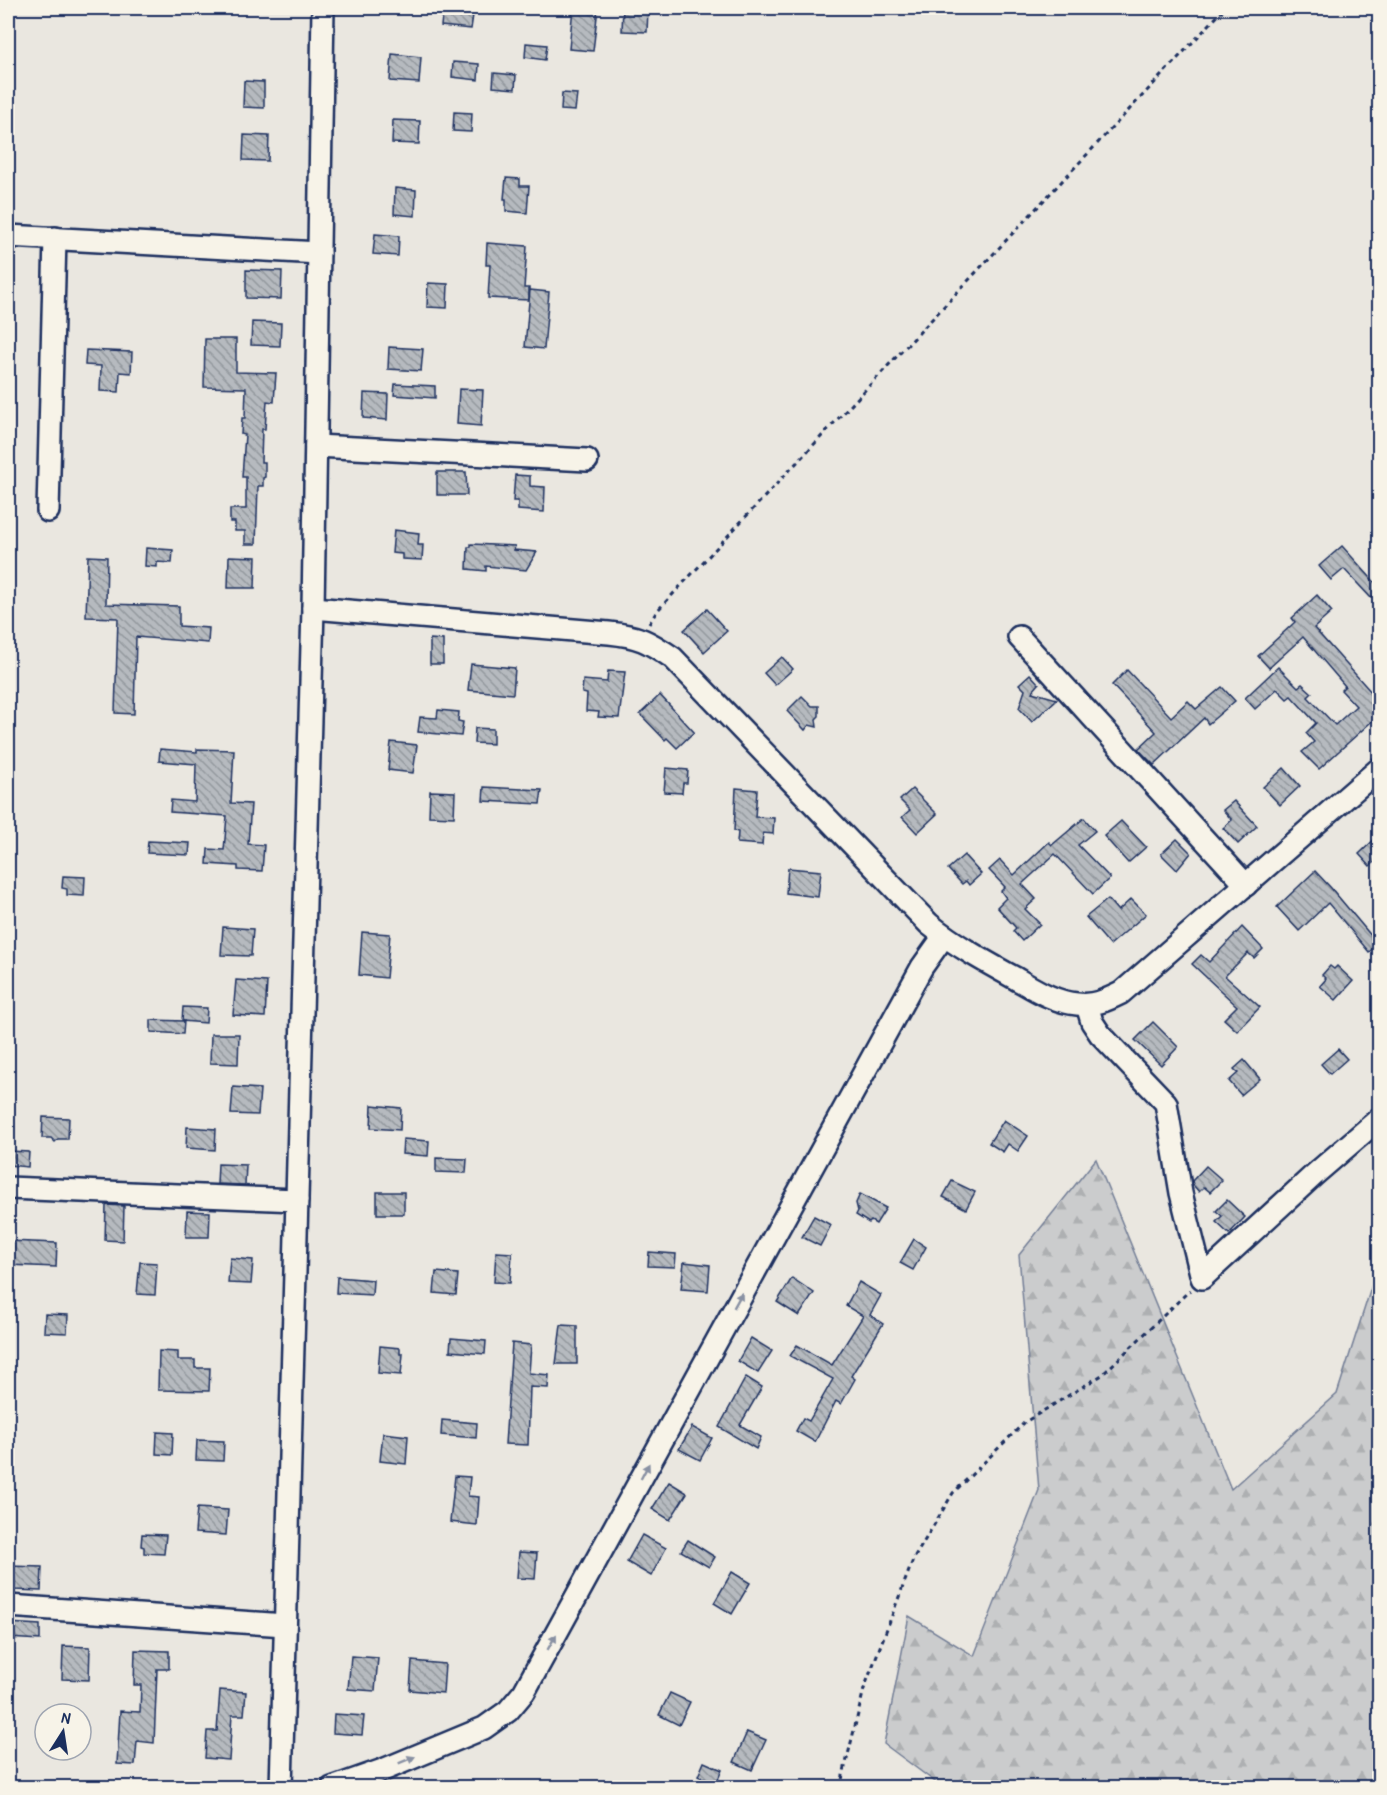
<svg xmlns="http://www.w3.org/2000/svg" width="1387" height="1795" font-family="'Patrick Hand',sans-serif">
<defs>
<pattern id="forest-firs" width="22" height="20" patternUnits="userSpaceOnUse" patternTransform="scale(1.5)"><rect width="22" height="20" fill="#cbcccd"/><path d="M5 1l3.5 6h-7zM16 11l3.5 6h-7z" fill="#aeb0b2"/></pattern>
<pattern id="building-back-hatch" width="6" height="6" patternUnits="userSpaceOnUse" patternTransform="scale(1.5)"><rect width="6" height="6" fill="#b6babf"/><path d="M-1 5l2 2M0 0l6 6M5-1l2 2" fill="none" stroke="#93989e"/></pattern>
</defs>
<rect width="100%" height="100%" fill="#eae7e0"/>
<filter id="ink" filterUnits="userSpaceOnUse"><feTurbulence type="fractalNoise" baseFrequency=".0167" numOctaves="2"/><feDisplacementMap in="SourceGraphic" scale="12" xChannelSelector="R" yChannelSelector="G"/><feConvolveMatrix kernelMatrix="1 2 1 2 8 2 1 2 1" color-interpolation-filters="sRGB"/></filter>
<g filter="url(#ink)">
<!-- forest -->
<polygon fill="url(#forest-firs)" stroke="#737e96" stroke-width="1.5" points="1096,1159 1231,1489 1337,1394 1379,1263 1379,1787 942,1787 884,1744 909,1616 974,1656 1039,1490 1019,1255"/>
<!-- building -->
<g fill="url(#building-back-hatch)" stroke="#1b2f5e" stroke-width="1.5">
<polygon points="443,8 474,8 471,29 441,26"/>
<polygon points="573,8 598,8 593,51 569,49"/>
<polygon points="623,8 648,9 647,32 622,31"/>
<polygon points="526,43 547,45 545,60 525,57"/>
<polygon points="392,54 421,57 419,83 390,81"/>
<polygon points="453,62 479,64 478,80 452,77"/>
<polygon points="494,73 516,75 515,89 493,87"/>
<polygon points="244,81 264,82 264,108 243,107"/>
<polygon points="562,93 577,94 575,111 561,110"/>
<polygon points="454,112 472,113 471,132 453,131"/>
<polygon points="393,120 420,121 419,144 392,143"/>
<polygon points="244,135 269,136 268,161 243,160"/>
<polygon points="506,178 520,179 520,186 529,186 527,213 506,211 506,199 504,199"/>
<polygon points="395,188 416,190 415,216 394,214"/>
<polygon points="375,234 399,236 398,256 373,254"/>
<polygon points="487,243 527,246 524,288 529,288 529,300 488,298 490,265 486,265"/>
<polygon points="246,270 282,271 281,299 246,298"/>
<polygon points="428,283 448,284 447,308 427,307"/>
<polygon points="530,290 549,292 544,349 525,347"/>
<polygon points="252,322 281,323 280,346 251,345"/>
<polygon points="205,339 236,339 236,372 276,373 274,402 267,401 265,429 262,429 261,462 265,462 265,477 263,478 263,486 258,486 256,544 245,544 245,531 235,531 235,522 230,522 230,509 246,509 246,477 242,477 245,435 241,434 242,418 245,418 246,388 204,387"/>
<polygon points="389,347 423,349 421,371 388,369"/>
<polygon points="86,350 132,352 131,373 120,372 119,392 100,391 101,366 85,365"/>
<polygon points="395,384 435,386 435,398 394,395"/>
<polygon points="459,389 483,390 481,426 457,424"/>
<polygon points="364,393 388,394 387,420 363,418"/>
<polygon points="437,472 466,472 467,495 437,495"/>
<polygon points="515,475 530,476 530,486 545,487 544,512 518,510 518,501 513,501"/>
<polygon points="394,530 419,533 418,545 423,545 422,560 402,559 402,554 392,553"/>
<polygon points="471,544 515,546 514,550 537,552 526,570 486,566 486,571 467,569 468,547 471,547"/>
<polygon points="1342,546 1380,588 1380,591 1371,598 1344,569 1331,580 1319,566"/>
<polygon points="146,548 173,550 172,563 157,562 157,567 145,566"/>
<polygon points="88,556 107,557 106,604 179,606 179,626 209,628 208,643 136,637 134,714 115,713 118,618 86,617"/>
<polygon points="229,556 256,557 255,588 228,588"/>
<polygon points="1317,595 1332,612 1314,628 1372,693 1380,686 1380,714 1319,769 1302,752 1314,742 1306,733 1316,723 1291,696 1287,699 1277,689 1255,709 1245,698 1278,667 1298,687 1302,684 1312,693 1308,697 1335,725 1356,706 1341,690 1345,686 1303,637 1269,668 1258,656 1295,622 1292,618"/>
<polygon points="707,609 727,631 704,652 684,630"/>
<polygon points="430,639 443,640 443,664 430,664"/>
<polygon points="782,657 793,669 775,685 764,673"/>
<polygon points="471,664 515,668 513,694 468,690"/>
<polygon points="1127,670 1171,717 1188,701 1196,709 1222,687 1235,701 1208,724 1204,718 1154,765 1138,749 1156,732 1112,685"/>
<polygon points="608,671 625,672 619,718 598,717 599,712 586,711 587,694 582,693 583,680 607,682"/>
<polygon points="1030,674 1039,684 1032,692 1057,699 1032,722 1019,708 1025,690 1019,684"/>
<polygon points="660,695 694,732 677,748 667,738 665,740 640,714"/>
<polygon points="802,696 812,706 819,706 819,716 816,719 817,727 809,725 805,730 787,711"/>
<polygon points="438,710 459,712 458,721 463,722 461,736 418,732 420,717 437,718"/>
<polygon points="475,728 493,729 493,744 474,743"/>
<polygon points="391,742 417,745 413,773 388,770"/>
<polygon points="160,749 197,752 197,749 234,750 231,803 251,804 248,844 264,845 262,871 238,870 238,866 207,864 208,849 224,850 227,816 170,812 171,800 195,802 196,764 159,761"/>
<polygon points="666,768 688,770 687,783 683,783 682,793 664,792"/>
<polygon points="1284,768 1300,786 1280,805 1263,787"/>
<polygon points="484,787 542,790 540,804 483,801"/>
<polygon points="736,788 757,790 755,817 774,818 773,834 763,833 762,845 737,843 738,832 734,831"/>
<polygon points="912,789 937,814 917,833 902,817 910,810 900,800"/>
<polygon points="430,791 455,792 454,817 429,816"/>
<polygon points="1234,801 1257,826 1238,844 1223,828 1232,820 1223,810"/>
<polygon points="1084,818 1095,831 1078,845 1110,878 1093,894 1055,854 1022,884 1036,899 1025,909 1040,924 1022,941 1013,931 1016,928 997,907 1006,898 1001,891 1005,887 989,870 1000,860 1014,875 1049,842 1052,845"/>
<polygon points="1121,821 1146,847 1128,863 1104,836"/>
<polygon points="1380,834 1380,858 1370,866 1359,854"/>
<polygon points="1177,839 1191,853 1177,870 1161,854"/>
<polygon points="148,841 190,843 189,855 147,853"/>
<polygon points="964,855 981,874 969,885 966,881 962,884 948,869"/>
<polygon points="788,868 821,871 818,897 786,893"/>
<polygon points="1315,871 1331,888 1378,944 1369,952 1328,903 1299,931 1277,907"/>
<polygon points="63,876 85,877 84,896 67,895 67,889 62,888"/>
<polygon points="1108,899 1118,911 1131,899 1146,914 1110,945 1086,917"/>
<polygon points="223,927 253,929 251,956 221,955"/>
<polygon points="1242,927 1263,949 1254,958 1248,953 1225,976 1260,1007 1237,1031 1224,1019 1237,1006 1192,964 1201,955 1209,962"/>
<polygon points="362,932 390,934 386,978 359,975"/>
<polygon points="1330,966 1334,969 1337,966 1353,981 1336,1000 1320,986 1326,979 1322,975"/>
<polygon points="236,980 267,982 265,1017 233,1015"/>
<polygon points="183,1007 207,1008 206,1023 182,1021"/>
<polygon points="151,1020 184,1021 183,1034 151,1032"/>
<polygon points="1153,1022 1178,1047 1161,1065 1135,1040"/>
<polygon points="211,1034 239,1034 238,1064 210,1063"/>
<polygon points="1338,1049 1347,1059 1330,1074 1321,1064"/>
<polygon points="1244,1060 1260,1079 1241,1095 1229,1081 1238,1073 1234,1069"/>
<polygon points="233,1087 260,1089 258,1115 231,1114"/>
<polygon points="372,1105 401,1108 400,1130 371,1128"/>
<polygon points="43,1117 69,1118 68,1139 58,1139 55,1142 51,1138 42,1138"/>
<polygon points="1004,1120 1028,1136 1018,1151 1008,1144 1003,1152 989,1143"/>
<polygon points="187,1127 216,1129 215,1150 186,1148"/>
<polygon points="403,1139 429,1141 428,1156 402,1154"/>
<polygon points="8,1151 29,1152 28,1167 8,1165"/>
<polygon points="436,1158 467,1159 466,1173 436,1172"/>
<polygon points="218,1164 246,1165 245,1185 217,1184"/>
<polygon points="1206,1166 1222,1180 1210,1192 1204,1187 1199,1192 1193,1185 1192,1181"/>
<polygon points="952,1181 975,1192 966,1209 943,1197"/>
<rect x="377" y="1192" width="27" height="22"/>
<polygon points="860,1194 886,1208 876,1224 871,1221 869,1223 856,1215 858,1211 856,1203"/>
<polygon points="1227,1200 1245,1217 1229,1234 1216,1222 1222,1216 1216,1211"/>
<polygon points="106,1205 124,1206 123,1241 105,1240"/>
<polygon points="187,1211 210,1212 209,1237 186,1237"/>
<polygon points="814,1216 831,1225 820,1246 802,1237"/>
<polygon points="914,1239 926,1247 913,1270 900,1263"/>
<polygon points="8,1241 57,1243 56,1267 8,1265"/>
<polygon points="496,1252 512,1253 510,1283 494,1282"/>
<polygon points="649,1252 676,1254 675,1267 648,1266"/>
<polygon points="230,1258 253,1260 251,1284 228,1283"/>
<polygon points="140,1262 157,1263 155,1295 137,1294"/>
<polygon points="684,1262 710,1265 708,1291 681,1289"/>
<polygon points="436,1272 458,1274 456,1295 434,1293"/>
<polygon points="337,1277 373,1280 372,1295 336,1293"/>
<polygon points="792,1278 814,1293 799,1316 777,1302"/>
<polygon points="859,1282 881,1295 870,1315 883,1324 851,1376 855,1379 841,1404 836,1401 815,1442 796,1431 803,1418 809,1421 833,1379 790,1356 797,1345 832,1365 863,1316 846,1306"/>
<polygon points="45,1314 68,1315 67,1333 44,1332"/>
<polygon points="561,1325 577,1326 577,1364 556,1364"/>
<polygon points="451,1338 486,1341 485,1354 450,1351"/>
<polygon points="751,1338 772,1351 758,1373 738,1361"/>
<polygon points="512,1343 531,1345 529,1373 549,1375 548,1388 530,1387 528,1445 505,1444"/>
<polygon points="380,1346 400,1348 400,1354 403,1354 401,1375 378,1373"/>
<polygon points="159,1351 178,1352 178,1360 195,1360 195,1368 210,1368 209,1391 158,1390"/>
<polygon points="746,1377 762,1387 740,1425 761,1437 756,1449 719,1427"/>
<polygon points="442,1420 477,1423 476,1438 441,1435"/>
<polygon points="692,1427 712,1438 700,1460 679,1449"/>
<polygon points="157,1432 173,1433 172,1455 156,1454"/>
<polygon points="383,1433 408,1436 406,1464 380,1461"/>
<polygon points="197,1440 224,1441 223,1461 196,1460"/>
<polygon points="455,1476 470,1477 468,1496 479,1497 477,1525 450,1522"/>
<polygon points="669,1482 687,1493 670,1520 652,1509"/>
<polygon points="197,1508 228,1510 226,1535 195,1533"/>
<polygon points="142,1534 166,1535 164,1554 144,1553 144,1547 141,1546"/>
<polygon points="642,1535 666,1548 651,1576 627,1562"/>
<polygon points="688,1540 715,1557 709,1567 681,1551"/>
<polygon points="519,1552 537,1553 535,1579 517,1578"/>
<polygon points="8,1566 42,1567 41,1591 14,1590 15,1583 8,1583"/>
<polygon points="732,1572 750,1583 732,1614 714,1603"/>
<polygon points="8,1623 40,1625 40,1640 8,1638"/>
<polygon points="63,1646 90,1647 89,1680 62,1679"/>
<polygon points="135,1650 169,1651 169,1669 157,1669 154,1743 137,1741 135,1765 117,1764 120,1711 140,1712 141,1685 134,1685"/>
<polygon points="351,1656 378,1658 375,1691 348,1689"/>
<polygon points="412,1661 445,1664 443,1693 410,1690"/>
<polygon points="220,1690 246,1692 244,1715 232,1715 229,1760 205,1758 207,1731 217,1731"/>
<polygon points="670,1693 690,1702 679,1725 659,1715"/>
<polygon points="334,1714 364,1716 362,1735 333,1733"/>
<polygon points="747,1732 766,1740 752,1770 734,1762"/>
<polygon points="704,1762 722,1770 716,1784 698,1776"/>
</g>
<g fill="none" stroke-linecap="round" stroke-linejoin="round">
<!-- minor casing -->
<g stroke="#1b2f5e" stroke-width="26">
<g id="minor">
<polyline points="8,236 319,253"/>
<polyline points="316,446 587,460"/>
<polyline points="48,511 55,238"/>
<path d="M 313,608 L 609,633 C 639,636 648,641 673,658 L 929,924 C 955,945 984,961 1013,977 C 1033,988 1053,1002 1077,1004 C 1094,1006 1107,1000 1121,993 L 1380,768"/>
<polyline points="1019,637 1246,885"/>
<polyline points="1087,1005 1092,1022 1100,1034 1166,1103 1181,1193 1202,1278 1314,1175 1380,1118"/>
<polyline points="8,1188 297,1200"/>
<polyline points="8,1606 285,1625"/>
<polyline points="281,1788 313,608 323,8"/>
<polyline points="332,1788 383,1770 484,1728 508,1711 524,1692 922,967 944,936"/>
</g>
</g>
<!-- path -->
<g stroke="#1b2f5e" stroke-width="3" stroke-dasharray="4.5 4.5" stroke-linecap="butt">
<polyline points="1328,8 1380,12"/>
<polyline points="649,624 657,611 1225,8"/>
<polyline points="840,1788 864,1689 913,1560 953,1493 1025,1422 1102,1375 1190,1290"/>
</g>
<!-- minor -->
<use href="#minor" stroke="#f7f3e8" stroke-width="21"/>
</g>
<!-- one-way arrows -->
<defs><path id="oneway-solid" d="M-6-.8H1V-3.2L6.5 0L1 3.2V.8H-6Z" transform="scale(1.5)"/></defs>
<g fill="#8991a3">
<use href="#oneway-solid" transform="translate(738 1300) rotate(-61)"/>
<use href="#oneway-solid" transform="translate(645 1471) rotate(-62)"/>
<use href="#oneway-solid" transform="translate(552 1642) rotate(-60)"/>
<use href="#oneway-solid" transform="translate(407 1760) rotate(-22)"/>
</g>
</g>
<!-- margin -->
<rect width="1387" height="1795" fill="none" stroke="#f7f3e8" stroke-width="30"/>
<rect x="15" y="15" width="1357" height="1765" fill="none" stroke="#1b2f5e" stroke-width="2" filter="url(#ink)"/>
<!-- north arrow -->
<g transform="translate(63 1732) rotate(12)"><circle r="28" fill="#f7f3e8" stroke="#9fa5b1" stroke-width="1.5"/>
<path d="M0-4.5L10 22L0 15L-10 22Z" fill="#1b2f5e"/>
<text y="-9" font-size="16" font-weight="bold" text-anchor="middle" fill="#1b2f5e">N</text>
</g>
</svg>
